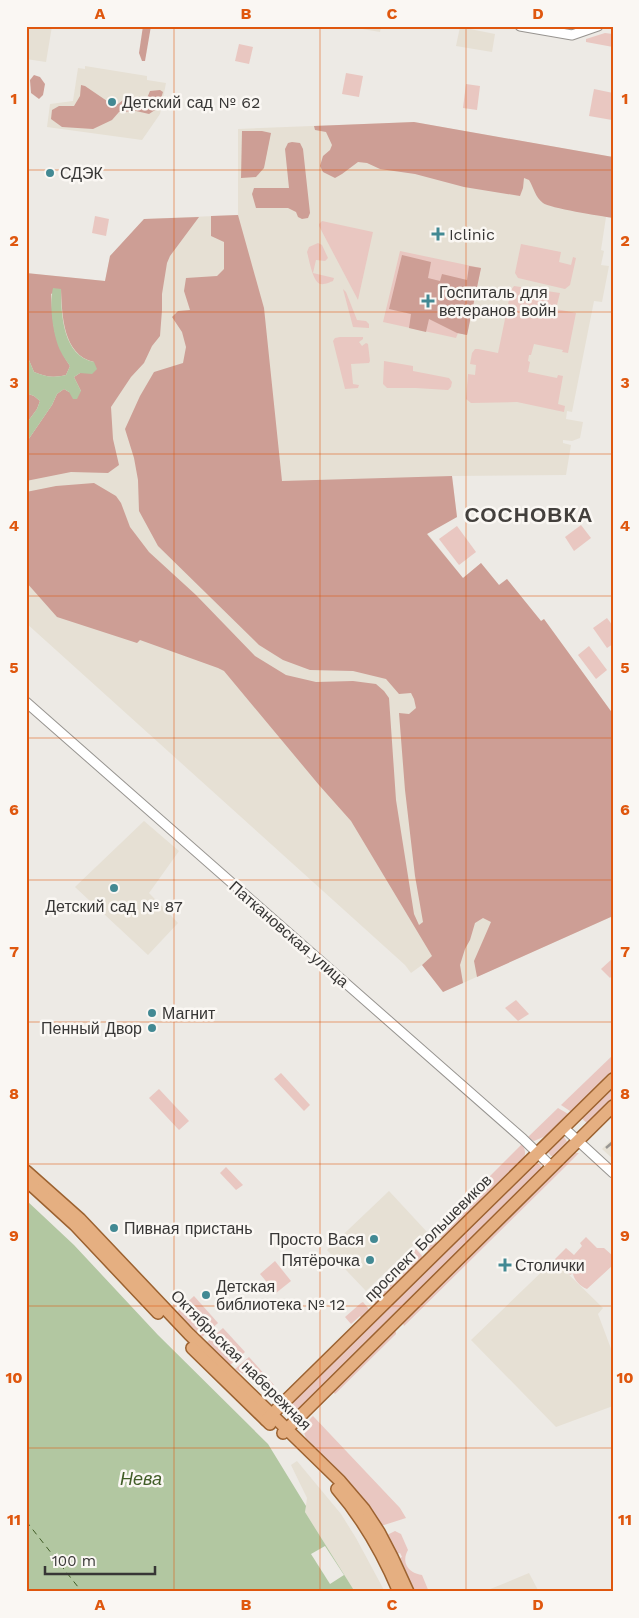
<svg xmlns="http://www.w3.org/2000/svg" width="639" height="1618" font-family="'Work Sans',sans-serif">
<rect width="100%" height="100%" fill="#edeae5"/>
<!-- built -->
<g fill="#e6e0d4">
<polygon points="26,26 52,26 46,62 26,59"/>
<polygon points="345,26 381,26 380,32"/>
<polygon points="460,27 495,34 492,52 456,46"/>
<polygon points="85,66 147,76 147,80 166,83 160,114 142,140 47,127 50,104 73,101 78,68 85,69"/>
<polygon points="414,122 613,157 613,218 606,217 601,250 604,251 601,265 609,266 602,302 594,301 572,412 567,411 566,419 583,422 580,438 572,441 563,440 563,443 571,445 566,475 452,476 457,517 427,533 463,578 481,563 499,585 507,579 541,621 544,619 613,714 613,916 443,992 422,965 411,973 405,965 26,623 26,273 105,281 110,256 144,219 238,215 238,129"/>
<polygon points="144,821 179,851 149,893 178,923 148,955 75,887"/>
<polygon points="613,1138 613,1159 602,1149"/>
<polygon points="389,1191 427,1232 366,1291 327,1250"/>
<polygon points="554,1260 603,1308 598,1314 613,1354 613,1406 556,1427 471,1340"/>
<polygon points="297,1461 341,1514 356,1538 385,1592 355,1592 305,1512 307,1498 291,1465"/>
<polygon points="529,1573 539,1592 486,1592 488,1590"/>
</g>
<!-- green -->
<g fill="#e9c7c1">
<polygon points="605,33 613,34 613,47 586,42 586,39"/>
<polygon points="239,44 253,47 249,64 235,61"/>
<polygon points="346,73 363,76 359,97 342,94"/>
<polygon points="466,84 480,86 477,110 463,108"/>
<polygon points="594,89 613,93 612,120 589,116"/>
<polygon points="95,216 109,219 106,236 92,233"/>
<polygon points="322,221 373,232 358,300 319,226 319,224"/>
<path d="M 318,243 L 322,245 L 328,258 L 325,261 L 316,260 L 313,273 L 334,278 L 333,281 C 330,282 324,285 321,284 C 313,284 309,259 307,252 L 309,247 Z"/>
<polygon points="521,244 561,252 559,262 571,265 573,257 576,258 570,285 565,289 518,278 515,273"/>
<polygon points="400,251 481,268 467,335 458,333 456,338 383,322"/>
<polygon points="514,286 560,293 556,309 576,313 568,353 562,352 563,350 534,344 531,355 529,355 528,361 530,362 528,372 557,378 558,375 563,376 558,404 565,406 564,412 517,402 471,403 466,399 468,374 475,375 476,365 470,364 472,353 475,349 478,349 498,353 511,290"/>
<polygon points="343,289 346,292 357,320 366,321 369,324 369,328 353,327"/>
<polygon points="340,337 363,337 363,339 359,342 362,346 366,343 368,344 370,361 369,363 351,364 353,384 359,385 358,388 345,389 333,341 335,338"/>
<polygon points="384,361 413,366 413,371 449,378 452,382 451,387 448,390 416,388 387,388 383,384"/>
<polygon points="581,525 591,538 574,551 565,537"/>
<polygon points="457,526 476,552 459,565 439,539"/>
<polygon points="607,618 613,626 613,644 607,648 593,628"/>
<polygon points="589,646 607,670 596,679 578,655"/>
<polygon points="613,958 613,975 610,978 601,969"/>
<polygon points="516,1000 529,1014 518,1021 505,1008"/>
<polygon points="613,1055 613,1074 573,1113 561,1105"/>
<polygon points="281,1073 310,1105 304,1111 274,1079"/>
<polygon points="613,1085 613,1099 588,1124 580,1117"/>
<polygon points="159,1089 189,1121 179,1130 149,1098"/>
<polygon points="558,1108 570,1115 548,1135 534,1141 527,1138"/>
<polygon points="562,1137 564,1137 568,1143 555,1156 551,1156 547,1151"/>
<path d="M 522,1144 C 526,1150 526,1156 522,1162 L 442,1239 L 435,1231 Z"/>
<polygon points="574,1153 579,1153 562,1170 404,1326 402,1321"/>
<polygon points="535,1162 541,1166 542,1169 298,1411 290,1402"/>
<polygon points="226,1167 243,1185 236,1190 220,1173"/>
<polygon points="430,1236 438,1244 429,1252 421,1244"/>
<path d="M 586,1237 L 597,1248 L 604,1248 L 613,1256 L 613,1265 L 587,1289 C 581,1287 573,1279 573,1273 L 570,1275 L 555,1259 L 566,1248 L 574,1255 L 582,1246 L 580,1243 Z"/>
<polygon points="416,1249 422,1256 422,1259 378,1304 374,1303 367,1296"/>
<polygon points="275,1261 291,1281 276,1293 260,1274"/>
<polygon points="194,1296 218,1323 202,1337 177,1312"/>
<polygon points="363,1302 368,1308 369,1312 362,1319 360,1316 351,1324 345,1317 361,1303"/>
<polygon points="223,1328 245,1352 230,1365 207,1342"/>
<polygon points="393,1330 396,1332 396,1334 335,1394 332,1391"/>
<polygon points="249,1357 274,1385 266,1393 250,1378 235,1369"/>
<path d="M 313,1416 L 400,1508 L 406,1518 L 381,1526 L 356,1491 L 306,1438 C 301,1428 306,1423 313,1416 Z"/>
<path d="M 395,1531 L 401,1534 L 408,1550 C 401,1562 408,1573 422,1575 L 429,1592 L 415,1592 L 400,1558 L 402,1557 L 400,1553 L 397,1554 L 387,1535 Z"/>
</g>
<!-- forest -->
<g fill="#cd9e95">
<polygon points="143,26 151,26 145,61 142,61 139,53"/>
<polygon points="34,75 40,77 45,84 43,95 39,99 31,93 30,80"/>
<polygon points="81,85 85,86 107,101 118,104 128,96 134,97 145,103 150,91 160,90 163,92 158,108 149,114 136,111 119,112 112,120 93,129 62,127 51,119 52,110 59,106 74,106 80,96"/>
<path d="M 414,122 L 613,157 L 613,218 C 601,216 549,208 543,203 C 535,197 534,188 529,180 L 524,178 L 523,188 L 520,196 L 464,187 L 415,174 L 380,169 L 367,163 L 358,162 L 342,174 L 335,178 L 323,172 L 320,166 L 323,156 L 330,150 L 332,145 L 326,132 L 315,130 L 314,126 Z"/>
<polygon points="242,131 262,131 271,133 264,168 256,177 241,178"/>
<polygon points="292,142 300,143 303,149 310,213 308,218 302,219 298,217 296,212 288,208 256,208 252,194 254,188 289,188 285,149 288,143"/>
<polygon points="238,215 264,308 282,481 452,476 457,517 427,534 463,578 481,563 499,585 507,579 541,621 544,619 613,714 613,916 477,977 474,961 491,922 483,918 475,923 470,940 465,949 460,965 463,983 443,992 422,965 432,956 351,821 319,785 224,671 218,668 140,640 137,643 57,617 26,582 26,492 56,486 94,483 116,496 121,503 130,527 149,552 196,595 255,656 286,675 316,682 353,681 376,684 384,691 389,698 396,800 414,914 419,925 423,922 415,876 405,790 399,713 409,714 416,708 414,699 411,693 399,694 386,679 353,671 310,670 283,660 259,645 158,546 139,511 138,480 134,458 125,429 140,396 154,372 183,363 186,347 182,332 172,317 178,311 190,310 184,291 186,278 217,276 224,269 224,242 211,236 211,216"/>
<path d="M 199,217 L 170,256 L 167,263 L 162,294 L 162,310 L 160,336 L 152,346 L 144,363 L 131,377 L 111,407 L 113,439 L 119,465 L 108,473 L 71,472 L 26,481 L 26,443 L 52,405 L 57,394 L 64,389 L 69,392 L 81,391 L 74,377 L 80,373 L 92,373 L 94,362 C 63,355 62,315 61,289 L 51,294 C 53,324 53,340 70,366 L 66,375 C 54,378 46,377 34,372 L 26,353 L 26,273 L 105,281 L 110,256 L 144,219 Z"/>
<polygon points="402,255 431,262 428,278 440,281 442,274 467,280 469,266 481,268 467,335 457,333 429,319 426,332 409,328 411,314 389,309"/>
<polygon points="26,393 34,396 40,401 37,409 26,424"/>
</g>
<!-- water -->
<g fill="#b2c7a1">
<path d="M 53,288 L 61,289 C 61,315 63,356 94,362 L 97,369 L 92,374 L 80,373 L 74,377 L 81,391 L 77,399 L 73,399 L 69,392 L 64,389 L 57,394 L 52,405 L 26,443 L 26,424 L 37,409 L 40,401 L 34,396 L 26,393 L 26,353 L 34,372 C 46,377 54,378 66,375 L 70,366 C 67,361 63,357 61,352 C 53,337 49,305 53,288 Z"/>
<polygon points="26,1200 74,1245 158,1335 268,1444 306,1506 305,1512 355,1592 26,1592"/>
</g>
<!-- pier -->
<polygon fill="#edeae5" points="325,1546 344,1575 330,1584 311,1554"/>
<g fill="none" stroke-linecap="round" stroke-linejoin="round">
<!-- ferry -->
<polyline stroke="#415d27" stroke-width="1" stroke-dasharray="6 5" stroke-linecap="butt" points="26,1521 82,1592"/>
<!-- minor casing -->
<g stroke="#979490" stroke-width="11">
<g id="minor">
<polyline points="520,26 572,35 598,26"/>
<polyline points="26,702 523,1139 552,1167"/>
<polyline points="564,1128 613,1173"/>
</g>
</g>
<!-- major casing -->
<g stroke="#9c6230" stroke-width="14">
<g id="major">
<polyline points="26,1171 80,1219 189,1334 340,1481 364,1509 379,1532 392,1557 408,1592"/>
<polyline points="30,1184 75,1225 158,1313"/>
<polyline points="192,1348 270,1424"/>
<polyline points="266,1420 613,1079"/>
<polyline points="283,1433 613,1106"/>
<path d="M 337,1489 C 364,1520 383,1554 399,1592"/>
</g>
</g>
<!-- minor -->
<use href="#minor" stroke="#fff" stroke-width="9"/>
<!-- major -->
<use href="#major" stroke="#e5af81" stroke-width="11"/>
<!-- rail -->
<polyline stroke="#989693" stroke-width="2.5" stroke-dasharray="8 4" stroke-linecap="butt" points="606,1148 613,1142"/>
</g>
<!-- grid -->
<path fill="none" stroke="#df570e" stroke-width="1" stroke-opacity="0.55" d="M 174,26 L 174,1592M 320,26 L 320,1592M 466,26 L 466,1592M 26,170 L 613,170M 26,312 L 613,312M 26,454 L 613,454M 26,596 L 613,596M 26,738 L 613,738M 26,880 L 613,880M 26,1022 L 613,1022M 26,1164 L 613,1164M 26,1306 L 613,1306M 26,1448 L 613,1448"/>
<!-- markers -->
<g fill="#428993" stroke="#faf7f3" stroke-width="2">
<circle cx="112" cy="102" r="5"/>
<circle cx="50" cy="173" r="5"/>
<path d="M435.5 226.5h5v5h5v5h-5v5h-5v-5h-5v-5h5z"/>
<path d="M425.5 293.5h5v5h5v5h-5v5h-5v-5h-5v-5h5z"/>
<circle cx="114" cy="888" r="5"/>
<circle cx="152" cy="1013" r="5"/>
<circle cx="152" cy="1028" r="5"/>
<circle cx="114" cy="1228" r="5"/>
<circle cx="374" cy="1239" r="5"/>
<circle cx="370" cy="1260" r="5"/>
<path d="M502.5 1257.5h5v5h5v5h-5v5h-5v-5h-5v-5h5z"/>
<circle cx="206" cy="1295" r="5"/>
</g>
<g text-anchor="middle" dominant-baseline="central" stroke-width="5" stroke-linejoin="round" paint-order="stroke">
<!-- poi labels -->
<g font-size="16" fill="#373635" stroke="#faf7f3" text-anchor="start">
<text x="122" y="102">Детский сад № 62</text>
<text x="60" y="173">СДЭК</text>
<text x="449" y="234">Iclinic</text>
<text x="439" y="292">Госпиталь для<tspan x="439" dy="18">ветеранов войн</tspan></text>
<text x="114" y="906" text-anchor="middle">Детский сад № 87</text>
<text x="162" y="1013">Магнит</text>
<text x="142" y="1028" text-anchor="end">Пенный Двор</text>
<text x="124" y="1228">Пивная пристань</text>
<text x="364" y="1239" text-anchor="end">Просто Вася</text>
<text x="360" y="1260" text-anchor="end">Пятёрочка</text>
<text x="515" y="1265">Столички</text>
<text x="216" y="1286">Детская<tspan x="216" dy="18">библиотека № 12</tspan></text>
</g>
<!-- street labels -->
<g font-size="16" fill="#373635" stroke="#faf7f3">
<text transform="translate(289 934) rotate(41)">Паткановская улица</text>
<text transform="translate(428 1238) rotate(-45)">проспект Большевиков</text>
<text transform="translate(241 1360) rotate(45)">Октябрьская набережная</text>
</g>
<!-- water labels -->
<g font-size="18" font-style="italic" fill="#415d27" stroke="#faf7f3">
<text x="141" y="1478">Нева</text>
</g>
<!-- district labels -->
<g font-size="21" font-weight="bold" letter-spacing="1" fill="#43403d" stroke="#faf7f3">
<text x="529" y="514">СОСНОВКА</text>
</g>
</g>
<!-- border -->
<rect width="639" height="1618" fill="none" stroke="#faf7f3" stroke-width="55"/>
<!-- scale -->
<path d="M45 1566v8h110v-8" fill="none" stroke="#373635" stroke-width="2.5"/>
<text x="52" y="1566" font-size="15" fill="#373635" stroke="#faf7f3" stroke-width="4" paint-order="stroke">100 m</text>
<rect x="28" y="28" width="584" height="1562" fill="none" stroke="#df570e" stroke-width="2"/>
<g font-size="16" text-anchor="middle" font-weight="bold" fill="#df570e">
<text x="100" y="19">A</text>
<text x="246" y="19">B</text>
<text x="392" y="19">C</text>
<text x="538" y="19">D</text>
<text x="14" y="104">1</text>
<text x="625" y="104">1</text>
<text x="14" y="246">2</text>
<text x="625" y="246">2</text>
<text x="14" y="388">3</text>
<text x="625" y="388">3</text>
<text x="14" y="531">4</text>
<text x="625" y="531">4</text>
<text x="14" y="673">5</text>
<text x="625" y="673">5</text>
<text x="14" y="815">6</text>
<text x="625" y="815">6</text>
<text x="14" y="957">7</text>
<text x="625" y="957">7</text>
<text x="14" y="1099">8</text>
<text x="625" y="1099">8</text>
<text x="14" y="1241">9</text>
<text x="625" y="1241">9</text>
<text x="14" y="1383">10</text>
<text x="625" y="1383">10</text>
<text x="14" y="1525">11</text>
<text x="625" y="1525">11</text>
<text x="100" y="1610">A</text>
<text x="246" y="1610">B</text>
<text x="392" y="1610">C</text>
<text x="538" y="1610">D</text>
</g>
</svg>
